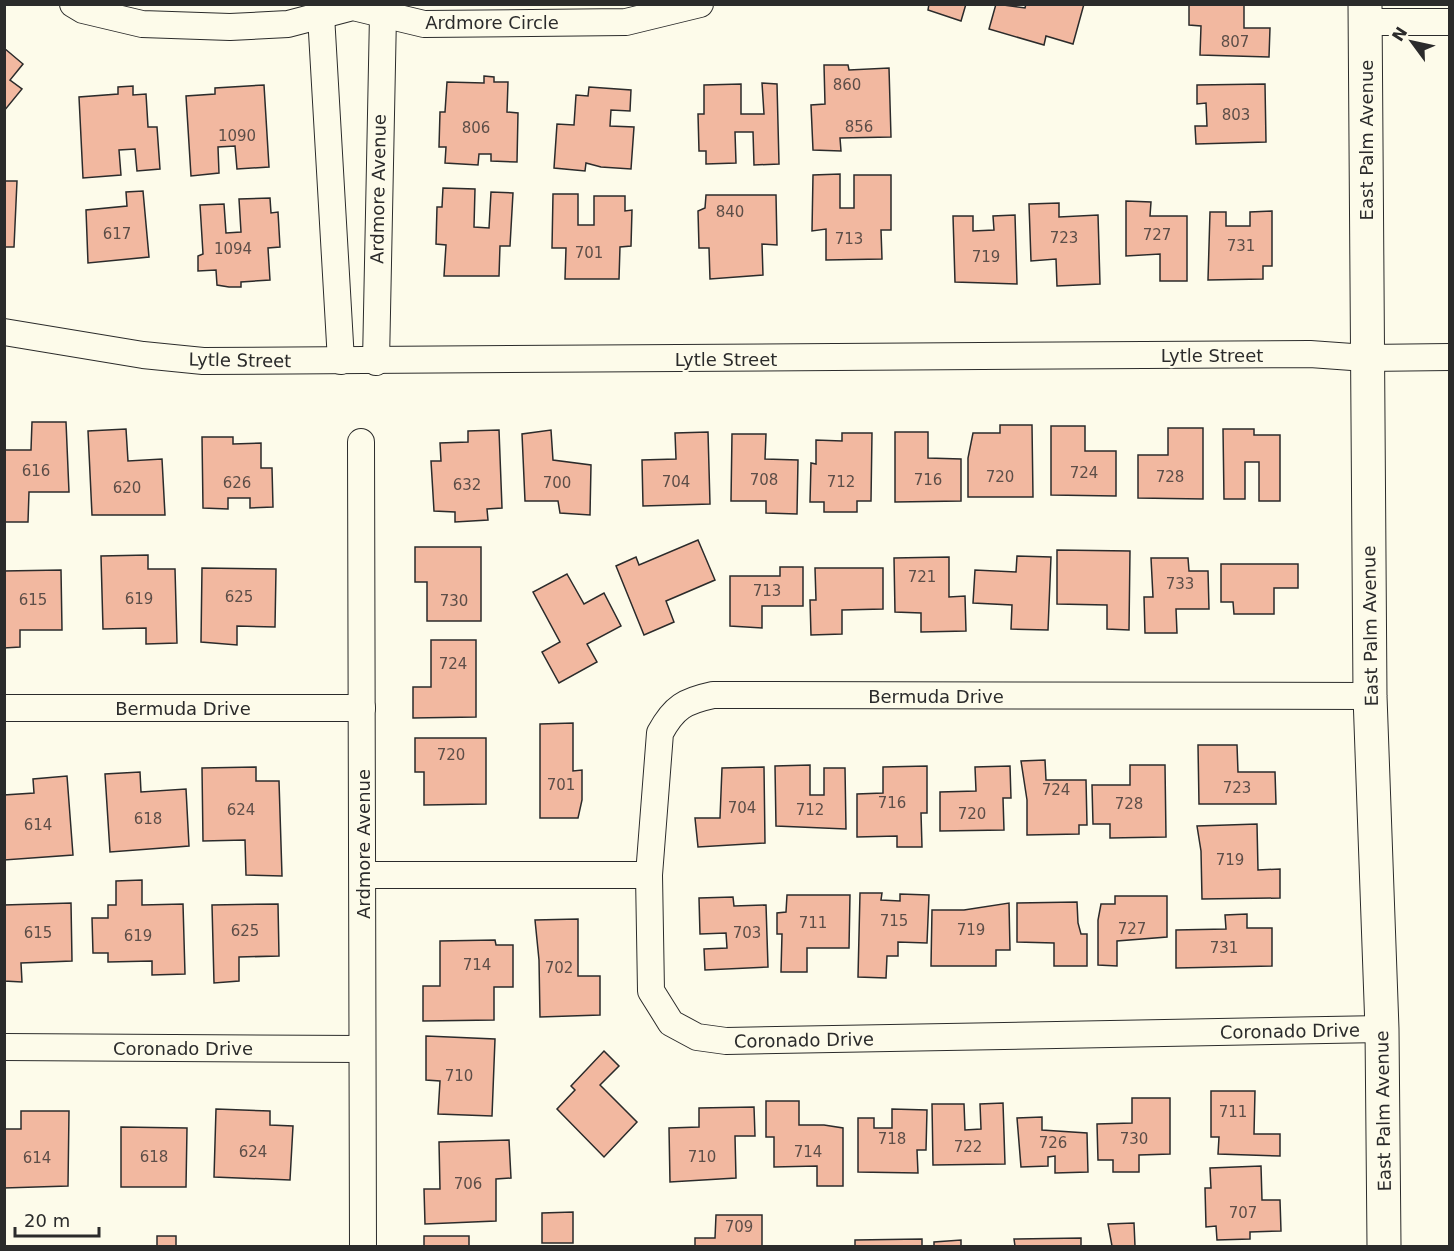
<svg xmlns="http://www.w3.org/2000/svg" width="1454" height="1251" font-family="'DejaVu Sans',sans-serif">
<rect width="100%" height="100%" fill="#fdfbea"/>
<!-- building -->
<g fill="#f2b8a0" stroke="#2b2b2b" stroke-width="1.5">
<polygon points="929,4 966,4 961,21 928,10"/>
<polygon points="996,4 1025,8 1026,4 1084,4 1073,44 1046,36 1044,45 989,29"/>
<polygon points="1189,4 1244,4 1244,28 1270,28 1269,57 1200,55 1201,26 1189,25"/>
<polygon points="4,48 23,64 10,80 22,89 4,111"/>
<polygon points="824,65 848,65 849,70 889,68 891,137 840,138 841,151 813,150 811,105 825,104"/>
<polygon points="484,76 494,77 494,82 508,82 507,112 518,113 517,162 491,161 491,154 479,154 478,165 445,163 446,147 439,147 440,112 445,112 447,82 484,83"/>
<polygon points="762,83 777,84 779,164 754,165 753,132 735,132 736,163 706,164 706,151 699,151 698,114 704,114 704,85 741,84 741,114 764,114"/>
<polygon points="1265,84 1266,142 1196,144 1195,126 1207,126 1206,103 1197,104 1197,85"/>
<polygon points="264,85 269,167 237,169 235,146 218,147 219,173 191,176 186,96 215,94 215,88"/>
<polygon points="133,86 133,95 146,94 148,127 157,127 160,169 137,171 135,149 119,150 121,175 83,178 79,97 118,94 118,87"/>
<polygon points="589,87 631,90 630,111 611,110 610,126 634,127 631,169 601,167 586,163 585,171 554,168 557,124 574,125 576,95 588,96"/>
<polygon points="840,174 840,208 854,208 854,175 891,175 891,230 881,230 882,259 826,260 826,229 812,231 813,175"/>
<polygon points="4,181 17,181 14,247 4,247"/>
<polygon points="443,188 475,189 474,227 489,228 491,192 513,193 510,246 500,246 499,276 444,276 446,245 436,244 437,207 442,207"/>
<polygon points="143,191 149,257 88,263 86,210 127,206 126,192"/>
<polygon points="553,194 578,194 578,225 594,225 594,196 625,196 625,211 632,210 631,246 620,247 619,279 565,279 566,248 552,248"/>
<polygon points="706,195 776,195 777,245 762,244 763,275 710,279 709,248 699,248 698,211 705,208"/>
<polygon points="270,198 271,213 278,212 280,247 268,248 270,280 241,282 241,287 229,287 217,285 216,270 198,271 198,256 203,254 200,205 224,204 226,233 241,232 239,199"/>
<polygon points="1126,201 1151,202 1150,216 1187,216 1187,281 1160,281 1160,254 1126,256"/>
<polygon points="1059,203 1059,217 1098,215 1100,284 1057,286 1056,259 1031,261 1029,204"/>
<polygon points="1272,211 1272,266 1263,266 1263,279 1208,280 1210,212 1226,212 1226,226 1250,226 1250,212"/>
<polygon points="1015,215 1017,284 955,282 953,216 973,216 973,231 994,230 993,216"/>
<polygon points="32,422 66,422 69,492 29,492 28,522 4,522 4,450 31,450"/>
<polygon points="1000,425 1032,425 1033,497 968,497 968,458 973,433 1000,433"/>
<polygon points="1051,426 1085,426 1085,451 1116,451 1116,496 1051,495"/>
<polygon points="1168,428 1203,428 1203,499 1138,498 1138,455 1168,455"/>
<polygon points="126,429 128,461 162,459 165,515 92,515 88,431"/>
<polygon points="1223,429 1254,429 1254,435 1280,435 1280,501 1259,501 1259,462 1245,462 1245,499 1224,499"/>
<polygon points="499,430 502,508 487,509 488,520 455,522 455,512 434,511 431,461 441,461 440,443 468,442 468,431"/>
<polygon points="551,430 553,460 591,465 590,515 560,513 558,501 525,501 522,434"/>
<polygon points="708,432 710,504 643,506 642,460 676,459 675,433"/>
<polygon points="895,432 928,432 928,458 961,459 961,501 895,502"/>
<polygon points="842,433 872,433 871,501 857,501 857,512 824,512 824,502 810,502 811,463 816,464 816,440 842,441"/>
<polygon points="732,434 766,434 765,459 798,460 797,514 766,513 766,501 731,501"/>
<polygon points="202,437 233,437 233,444 261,443 261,468 272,468 273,507 250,508 250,498 228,498 228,509 203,508"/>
<polygon points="698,540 715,580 666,601 674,622 644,635 616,566 636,557 639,565"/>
<polygon points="415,547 481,547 481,621 427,621 427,582 415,582"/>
<polygon points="1057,550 1130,551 1129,630 1107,629 1107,605 1057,604"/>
<polygon points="148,555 148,569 175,569 177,643 146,644 146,628 103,629 101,556"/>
<polygon points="1017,556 1051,557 1048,630 1011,629 1012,605 973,603 975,570 1016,572"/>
<polygon points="949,557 949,597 965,596 966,631 921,632 921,613 895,612 894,558"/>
<polygon points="1151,558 1188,558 1189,571 1208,571 1209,609 1176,609 1177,633 1145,633 1144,597 1153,597"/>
<polygon points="1221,564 1298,564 1298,588 1274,588 1274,614 1234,614 1233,602 1221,602"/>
<polygon points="780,567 803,567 803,606 762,606 762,628 730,626 730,576 780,576"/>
<polygon points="202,568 276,569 275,627 237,626 237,645 201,642"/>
<polygon points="815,568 883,568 883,609 842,610 842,634 811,635 810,600 816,600"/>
<polygon points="61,570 62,630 20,630 20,647 4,648 4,571"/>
<polygon points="567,574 584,604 604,593 621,626 587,644 597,662 559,683 542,652 560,642 533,592"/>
<polygon points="431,640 476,640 476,717 413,718 413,687 431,687"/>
<polygon points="573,723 573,771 582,770 582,800 578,818 540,818 540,724"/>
<polygon points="415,738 486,738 486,804 424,805 424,772 415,772"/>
<polygon points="1198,745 1237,745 1238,772 1275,772 1276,804 1199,804"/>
<polygon points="1045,760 1046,780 1086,780 1087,825 1079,825 1079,834 1027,835 1027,800 1021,761"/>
<polygon points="810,765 810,795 824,795 824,768 845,768 846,829 776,826 775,766"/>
<polygon points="1130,765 1165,765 1166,837 1110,838 1110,824 1093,824 1092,785 1130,785"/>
<polygon points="927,766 927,813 921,813 922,847 897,847 897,836 857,837 857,794 883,793 883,767"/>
<polygon points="1010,766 1011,798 1003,798 1004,830 940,831 940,792 976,791 975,767"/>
<polygon points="256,767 256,781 279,781 282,876 246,875 245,840 203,841 202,768"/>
<polygon points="764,767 765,843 698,847 695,818 720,818 722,768"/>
<polygon points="140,772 141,792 186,789 189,846 110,852 105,774"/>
<polygon points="67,776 73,855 4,860 4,795 34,793 33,779"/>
<polygon points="1257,824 1258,870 1280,869 1280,898 1202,899 1201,851 1197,826"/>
<polygon points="142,880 142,905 183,904 185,974 152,975 152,961 108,962 108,953 93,953 92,918 108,918 108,905 116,905 116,881"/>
<polygon points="860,893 882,893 881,900 900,901 900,894 929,895 927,943 898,942 898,956 887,956 886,978 858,977"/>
<polygon points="787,895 850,895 849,948 807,948 807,972 781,972 782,934 777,934 777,913 786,912"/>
<polygon points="1115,896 1167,896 1167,937 1117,941 1117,966 1098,965 1098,920 1101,904 1115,904"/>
<polygon points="733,897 734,906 766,905 768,967 705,970 704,949 727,948 726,933 700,934 699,898"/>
<polygon points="1077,902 1078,923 1081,934 1087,934 1087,966 1054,966 1054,943 1017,942 1017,903"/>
<polygon points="71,903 72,961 21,963 22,982 4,981 4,905"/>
<polygon points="1009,903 1010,950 996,950 996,966 931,966 932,910 964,910"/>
<polygon points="278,904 279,956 239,957 239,981 214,983 212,905"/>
<polygon points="1247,914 1247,928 1272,928 1272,966 1176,968 1176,930 1226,929 1225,915"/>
<polygon points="578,919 578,976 600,976 600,1015 540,1017 539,960 535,920"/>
<polygon points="495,940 496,945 513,945 513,987 494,987 494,1020 423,1021 423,986 440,986 440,941"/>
<polygon points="426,1036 495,1039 492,1116 438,1114 440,1081 426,1080"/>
<polygon points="604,1051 619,1066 600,1085 637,1122 604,1157 557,1109 575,1090 571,1086"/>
<polygon points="1211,1091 1255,1091 1254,1134 1280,1134 1280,1156 1218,1154 1219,1137 1211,1137"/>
<polygon points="1132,1098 1170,1098 1170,1154 1139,1155 1139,1172 1113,1172 1113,1160 1098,1160 1097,1124 1132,1123"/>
<polygon points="766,1101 799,1101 799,1125 824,1125 843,1128 843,1186 817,1186 817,1166 774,1167 774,1137 766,1137"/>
<polygon points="1003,1103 1005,1164 933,1165 932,1104 964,1104 965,1130 981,1129 980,1104"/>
<polygon points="754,1107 755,1136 735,1136 736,1178 670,1182 669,1128 699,1127 699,1108"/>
<polygon points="216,1109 270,1111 270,1125 293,1126 290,1180 214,1177"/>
<polygon points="892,1109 927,1110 926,1150 917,1150 918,1173 858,1172 858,1118 874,1118 874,1128 892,1128"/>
<polygon points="21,1111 69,1111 68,1186 4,1188 4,1129 21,1129"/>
<polygon points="1042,1117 1042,1130 1087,1133 1088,1172 1055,1173 1055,1156 1048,1157 1048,1166 1021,1167 1017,1118"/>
<polygon points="121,1127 187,1128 186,1187 121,1187"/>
<polygon points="509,1140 511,1178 496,1179 496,1221 425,1224 424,1189 440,1189 439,1142"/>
<polygon points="1261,1166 1262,1200 1280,1200 1281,1231 1250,1232 1250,1239 1217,1240 1216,1226 1206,1227 1205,1188 1211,1188 1210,1168"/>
<polygon points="573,1212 573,1243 542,1243 542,1213"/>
<polygon points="716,1215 762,1215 762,1246 695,1246 695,1238 715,1238"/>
<polygon points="1134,1223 1135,1246 1112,1246 1108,1224"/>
<polygon points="157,1236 176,1236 176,1246 213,1246 157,1246"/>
<rect x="424" y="1236" width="45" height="10"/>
<polygon points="1081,1238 1081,1246 1015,1246 1014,1239"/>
<polygon points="922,1239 922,1246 855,1246 855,1240"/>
<polygon points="961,1240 961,1246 934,1246 934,1242"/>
</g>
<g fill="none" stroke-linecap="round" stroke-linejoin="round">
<!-- street casing -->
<g stroke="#2b2b2b" stroke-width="28">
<g id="street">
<polyline points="73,4 83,10 142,24 230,27 288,24 353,7 424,24 626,22 700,4"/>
<polyline points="321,15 341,361"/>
<polyline points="1365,22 1450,22"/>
<polyline points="4,332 143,355 203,361 1310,354 1366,358 1450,357"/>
<polyline points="376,362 383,15"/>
<polyline points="361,442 363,1246"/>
<path d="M 1370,696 L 713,695 C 685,701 674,707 660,733 L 649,875 L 651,991 L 671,1023 L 697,1037 L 726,1041 L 1382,1029"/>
<polyline points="4,708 362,708"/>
<polyline points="363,875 649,875"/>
<polyline points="4,1047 362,1049"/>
</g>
</g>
<!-- secondary casing -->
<g stroke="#2b2b2b" stroke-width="35">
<polyline id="secondary" points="1365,4 1370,696 1382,1029 1384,1246"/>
</g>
<!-- street -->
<use href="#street" stroke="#fdfbea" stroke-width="26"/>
<!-- secondary -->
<use href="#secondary" stroke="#fdfbea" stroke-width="33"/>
</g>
<g text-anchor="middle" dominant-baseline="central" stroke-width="4.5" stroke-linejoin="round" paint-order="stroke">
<!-- number labels -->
<g font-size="15" fill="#5d4e48">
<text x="1235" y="42">807</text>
<text x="847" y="85">860</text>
<text x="1236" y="115">803</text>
<text x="859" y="127">856</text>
<text x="476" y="128">806</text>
<text x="237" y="136">1090</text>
<text x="730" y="212">840</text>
<text x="117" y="234">617</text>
<text x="1157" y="235">727</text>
<text x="1064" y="238">723</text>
<text x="849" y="239">713</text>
<text x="1241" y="246">731</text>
<text x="233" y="249">1094</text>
<text x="589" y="253">701</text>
<text x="986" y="257">719</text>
<text x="36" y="471">616</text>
<text x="1084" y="473">724</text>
<text x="1000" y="477">720</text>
<text x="1170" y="477">728</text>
<text x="764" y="480">708</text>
<text x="928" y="480">716</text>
<text x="676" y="482">704</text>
<text x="841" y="482">712</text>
<text x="237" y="483">626</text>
<text x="557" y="483">700</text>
<text x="467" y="485">632</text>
<text x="127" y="488">620</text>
<text x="922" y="577">721</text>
<text x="1180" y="584">733</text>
<text x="767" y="591">713</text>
<text x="239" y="597">625</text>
<text x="139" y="599">619</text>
<text x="33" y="600">615</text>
<text x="454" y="601">730</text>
<text x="453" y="664">724</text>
<text x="451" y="755">720</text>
<text x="561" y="785">701</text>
<text x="1237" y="788">723</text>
<text x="1056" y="790">724</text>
<text x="892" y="803">716</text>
<text x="1129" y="804">728</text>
<text x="742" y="808">704</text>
<text x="241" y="810">624</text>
<text x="810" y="810">712</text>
<text x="972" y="814">720</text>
<text x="148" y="819">618</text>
<text x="38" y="825">614</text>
<text x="1230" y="860">719</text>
<text x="894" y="921">715</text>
<text x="813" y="923">711</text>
<text x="1132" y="929">727</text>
<text x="971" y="930">719</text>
<text x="245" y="931">625</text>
<text x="38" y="933">615</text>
<text x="747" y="933">703</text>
<text x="138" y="936">619</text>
<text x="1224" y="948">731</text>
<text x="477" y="965">714</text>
<text x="559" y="968">702</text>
<text x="459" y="1076">710</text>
<text x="1233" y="1112">711</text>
<text x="892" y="1139">718</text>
<text x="1134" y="1139">730</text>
<text x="1053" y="1143">726</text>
<text x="968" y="1147">722</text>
<text x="253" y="1152">624</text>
<text x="808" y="1152">714</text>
<text x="154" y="1157">618</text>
<text x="702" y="1157">710</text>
<text x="37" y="1158">614</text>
<text x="468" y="1184">706</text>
<text x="1243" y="1213">707</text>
<text x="739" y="1227">709</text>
</g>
<!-- street labels -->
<g font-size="18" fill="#2b2b2b" stroke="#fdfbea">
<text x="492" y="22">Ardmore Circle</text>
<text transform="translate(1366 140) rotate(-90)">East Palm Avenue</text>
<text transform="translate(378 189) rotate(-89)">Ardmore Avenue</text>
<text x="1212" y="355">Lytle Street</text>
<text x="726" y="359">Lytle Street</text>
<text transform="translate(240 360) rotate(1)">Lytle Street</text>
<text transform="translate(1370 626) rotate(-91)">East Palm Avenue</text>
<text x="936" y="696">Bermuda Drive</text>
<text x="183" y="708">Bermuda Drive</text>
<text transform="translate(363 844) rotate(-90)">Ardmore Avenue</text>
<text transform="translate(1290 1031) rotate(-1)">Coronado Drive</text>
<text transform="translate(804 1040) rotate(-1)">Coronado Drive</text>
<text x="183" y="1048">Coronado Drive</text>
<text transform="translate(1383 1111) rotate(-91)">East Palm Avenue</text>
</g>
</g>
<!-- border -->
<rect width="1454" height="1251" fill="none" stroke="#2b2b2b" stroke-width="12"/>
<!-- north arrow -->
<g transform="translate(1412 42) rotate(303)" stroke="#fdfbea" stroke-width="4.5" paint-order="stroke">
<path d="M0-4.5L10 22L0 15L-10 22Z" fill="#2b2b2b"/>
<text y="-9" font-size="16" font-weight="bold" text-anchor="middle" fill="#2b2b2b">N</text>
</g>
<!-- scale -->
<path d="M15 1227v9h84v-9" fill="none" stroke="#2b2b2b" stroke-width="3"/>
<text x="24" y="1227" font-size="18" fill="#2b2b2b" stroke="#fdfbea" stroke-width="4.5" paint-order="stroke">20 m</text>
</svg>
